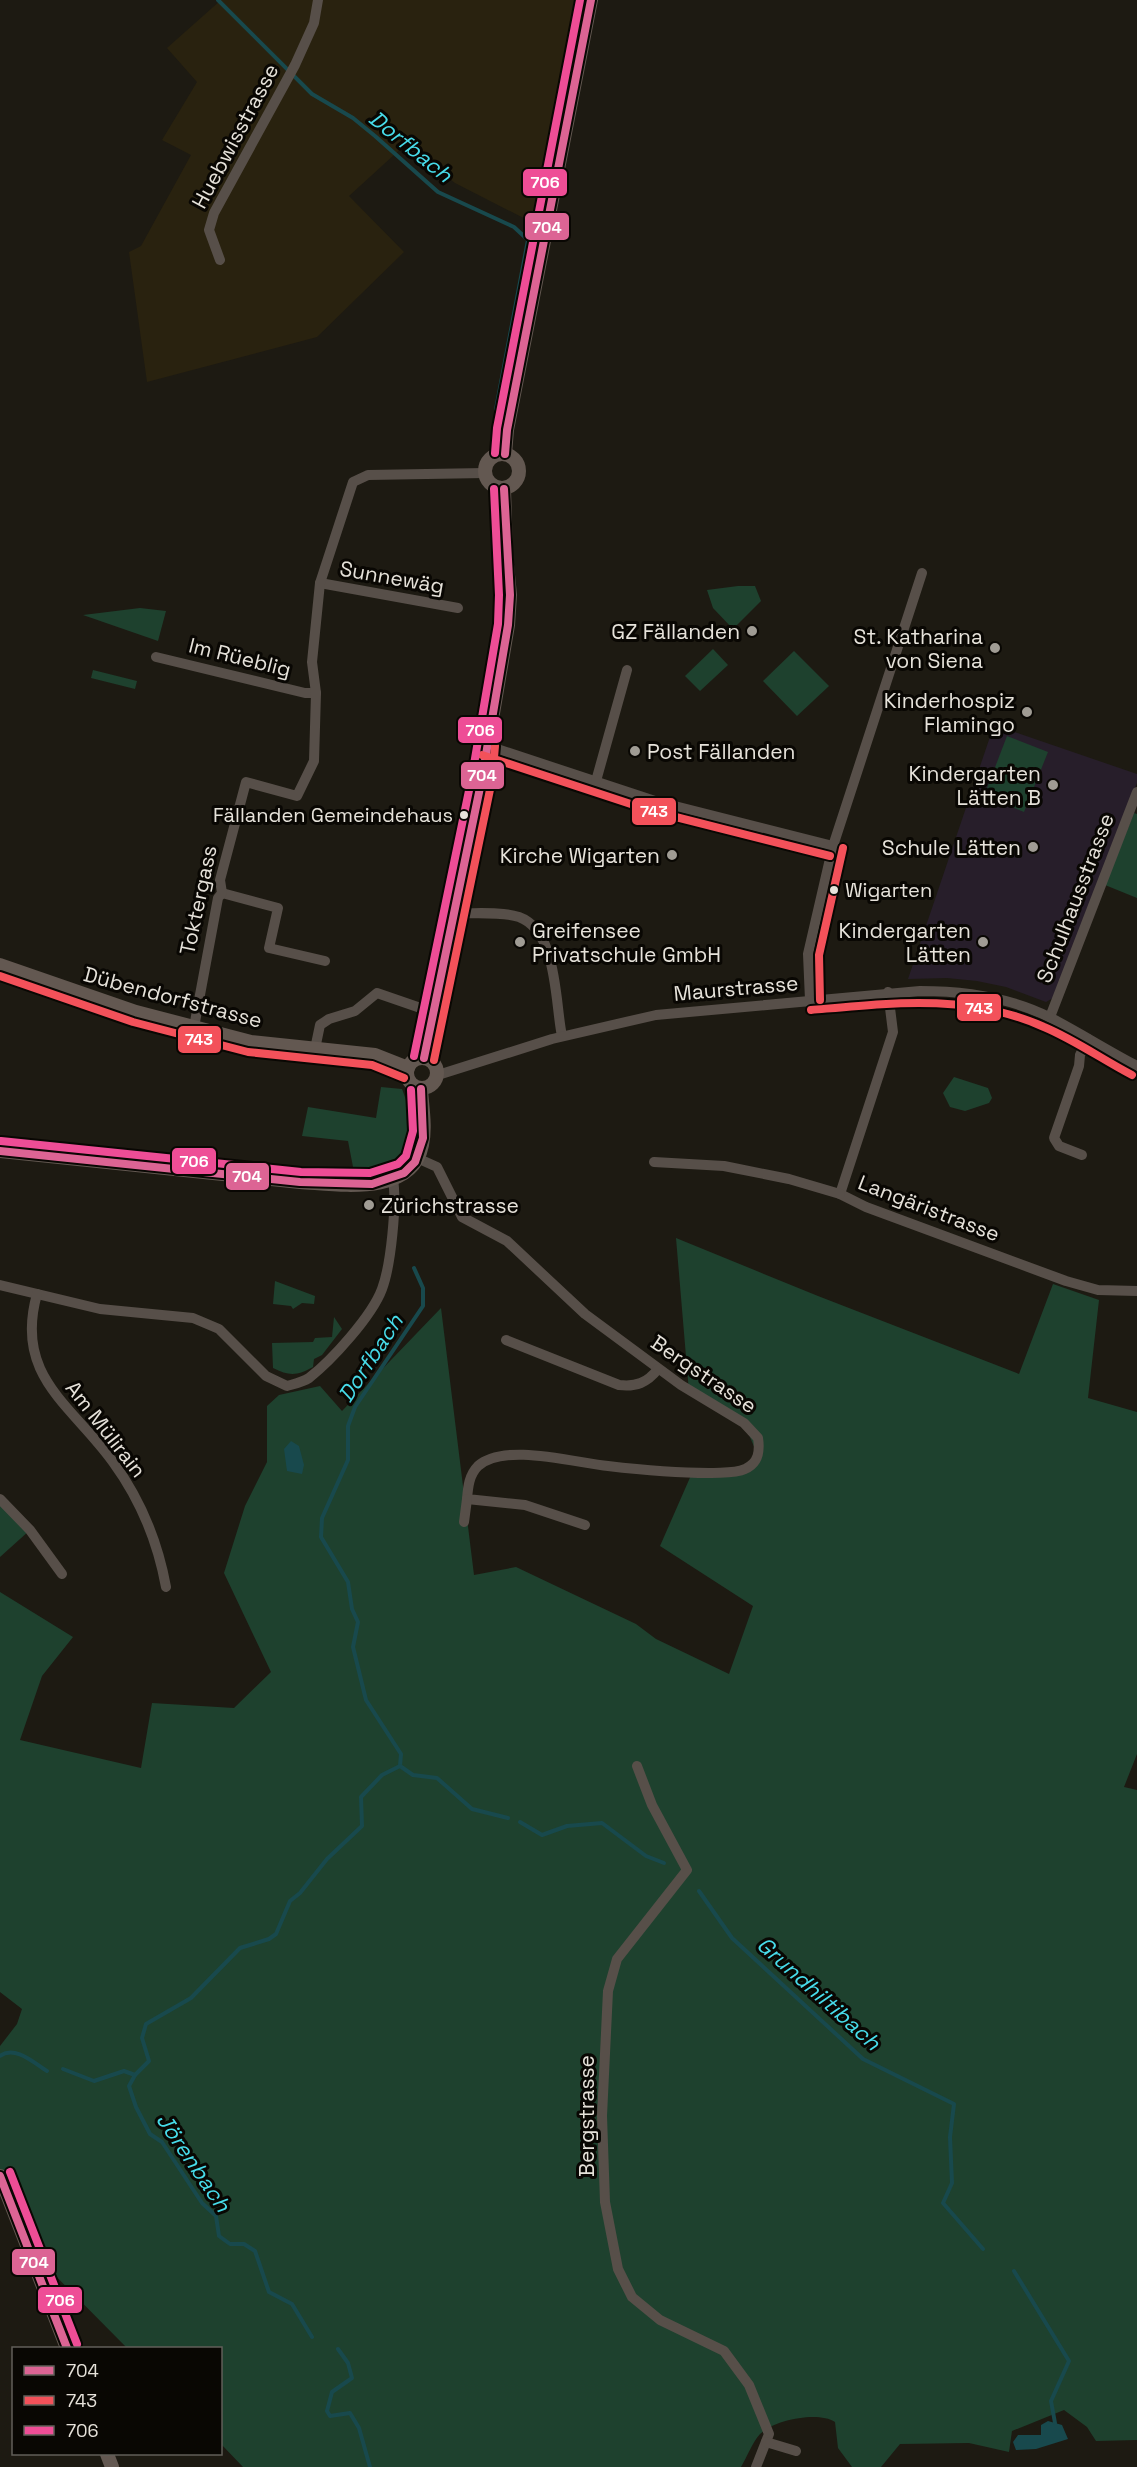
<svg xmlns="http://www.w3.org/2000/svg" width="1137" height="2467" font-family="'Space Grotesk',sans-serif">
<rect width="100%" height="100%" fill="#1d1a12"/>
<!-- built -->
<polygon fill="#29220f" points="221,0 580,0 570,46 570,60 543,209 543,228 455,183 406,144 349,196 404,252 317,337 147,382 129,252 141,246 191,155 162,140 197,82 167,48"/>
<!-- education -->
<polygon fill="#271e2a" points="994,725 1137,774 1137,783 1053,998 1046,1002 1006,987 977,981 947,978 908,979"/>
<!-- green -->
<g fill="#1e412e">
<polygon points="738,586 755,586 761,601 733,629 713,608 707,590"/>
<polygon points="140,608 166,611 158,641 83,615"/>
<polygon points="713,649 728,665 700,691 685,676"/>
<polygon points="794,651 829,686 797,716 763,681"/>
<polygon points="93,670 137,681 135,689 91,678"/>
<polygon points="1007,736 1048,752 1024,812 984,796"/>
<polygon points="1134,813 1137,814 1137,898 1105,885"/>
<polygon points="954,1077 988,1088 992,1098 989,1103 965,1111 950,1107 943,1093"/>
<path d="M 381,1087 L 402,1089 C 423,1143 413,1168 354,1172 L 348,1141 L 302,1136 L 308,1107 L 376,1118 Z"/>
<path d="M 676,1238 L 818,1296 L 1019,1374 L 1053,1284 L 1099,1300 L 1088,1398 L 1137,1412 L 1137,1754 L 1124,1787 L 1137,1790 L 1137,2440 L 1096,2441 L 1087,2427 L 1064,2410 L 1012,2431 L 1009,2452 L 969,2443 L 900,2444 L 881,2467 L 852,2467 L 838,2448 L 835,2422 C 818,2411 774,2420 760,2434 C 752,2443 747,2457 741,2467 L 243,2467 L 221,2444 L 220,2348 L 127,2348 L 27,2247 L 0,2176 L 0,2046 L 17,2024 L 22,2009 L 0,1992 L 0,1592 L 73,1637 L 42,1676 L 20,1740 L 141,1768 L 152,1703 L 234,1708 L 271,1672 L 224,1573 L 245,1506 L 267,1462 L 267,1406 L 279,1395 L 320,1386 L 342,1411 L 441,1308 L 474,1575 L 516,1567 L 636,1624 L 656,1639 L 729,1674 L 753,1606 L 660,1546 L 692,1473 L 736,1472 L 758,1456 L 747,1430 L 689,1392 Z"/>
<polygon points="275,1281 315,1296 314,1304 302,1303 293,1309 291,1306 273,1304"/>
<path d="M 334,1317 L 342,1329 L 322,1355 L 314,1359 L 313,1367 C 297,1376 289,1376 273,1368 L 272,1343 L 313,1342 L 315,1338 L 332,1337 Z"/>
<polygon points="0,1499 30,1530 0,1557"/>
</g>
<!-- water -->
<g fill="#18494d">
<polygon points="291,1441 299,1446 304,1465 302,1474 287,1471 284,1449"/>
<polygon points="1048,2421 1062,2425 1068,2439 1036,2449 1016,2450 1013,2442 1018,2435 1041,2435 1041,2425"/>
</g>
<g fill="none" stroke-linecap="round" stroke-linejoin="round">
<!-- stream -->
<g stroke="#18494d" stroke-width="4">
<polyline points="218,0 312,94 353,118 375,136 438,192 514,227 528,240 496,409"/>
<polyline points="495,437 496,426"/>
<polyline points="400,1766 401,1754 366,1700 353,1647 358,1622 352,1609 348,1582 321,1537 322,1518 348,1460 348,1426 355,1407 423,1306 423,1288 414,1268"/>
<polyline points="400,1766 413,1775 437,1778 472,1809 508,1818"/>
<polyline points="520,1822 542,1835 567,1826 602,1823 646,1856 664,1863"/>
<polyline points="699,1891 732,1938 863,2059 954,2104 950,2137 952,2183 943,2203 983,2249"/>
<path d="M 0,2056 C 15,2045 34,2063 47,2071"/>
<polyline points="63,2069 94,2081 124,2071 135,2075"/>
<polyline points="1014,2271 1069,2361 1051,2401 1055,2423"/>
<polyline points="312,2337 292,2304 269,2292 255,2251 244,2244 230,2244 219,2236 216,2216 202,2203 162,2142 150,2134 136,2107 129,2086 135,2075 149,2061 142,2038 146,2024 191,1998 240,1948 269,1939 276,1934 290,1901 300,1893 327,1859 362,1826 361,1797 382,1775 400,1766"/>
<polyline points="338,2349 348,2363 352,2378 332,2392 327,2411 330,2416 350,2413 359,2428 370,2467"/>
</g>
<!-- minor -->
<g stroke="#574f49" stroke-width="10">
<polyline points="220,260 209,230 214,213 295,65 314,23 318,0"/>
<polyline points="320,583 458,608"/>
<polyline points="156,657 305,693 316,693"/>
<polyline points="485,745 655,801 833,846"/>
<polyline points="596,781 627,670"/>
<polyline points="222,893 278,908 269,948 325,961"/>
<path d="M 454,913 C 474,914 500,911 519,917 C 558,931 555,1004 562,1036"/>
<polyline points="888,992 893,1032 840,1194 866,1207 1066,1281 1098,1290 1137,1291"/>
<polyline points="810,1000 808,954 833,846 922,573"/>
<polyline points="1050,1017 1137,792"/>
<polyline points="194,1027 218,898 222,893 220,880 246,782 297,796 314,761 316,693 312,662 320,583 353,482 368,475 485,473"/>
<polyline points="315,1049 320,1025 329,1019 355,1011 377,993 435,1013"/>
<path d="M 438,1075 L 552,1039 L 656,1015 L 920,991 C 965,991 1010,997 1051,1018 C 1080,1033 1108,1051 1137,1066"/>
<polyline points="1082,1155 1059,1146 1054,1138 1079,1066 1080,1055 1088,1039"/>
<path d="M 417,1158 L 437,1167 L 462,1217 L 507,1241 L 585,1314 L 681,1385 L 744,1423 L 758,1438 C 760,1451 759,1463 745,1469 C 735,1474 721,1472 709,1473 C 676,1473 642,1470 608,1466 C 576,1463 504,1442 478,1466 C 469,1475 468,1487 467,1499 L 525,1505 L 585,1525"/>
<polyline points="654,1162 724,1166 789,1179 840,1194"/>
<path d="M 0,1285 L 100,1309 L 193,1318 L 219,1329 L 266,1376 L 287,1386 C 294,1384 303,1382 309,1378 C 332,1360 372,1316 382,1289 C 391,1265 397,1204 393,1179"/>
<path d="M 37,1294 C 14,1376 71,1404 113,1462 C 140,1499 158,1543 166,1587"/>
<path d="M 506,1340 L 619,1385 C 636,1387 647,1383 658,1369"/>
<polyline points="0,1499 30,1530 62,1574"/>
<polyline points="464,1522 467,1499"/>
<polyline points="637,1766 652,1805 687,1870 617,1959 608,1991 602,2116 605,2202 618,2269 632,2297 660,2320 724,2351 749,2385 769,2434 756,2467"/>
<polyline points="766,2442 796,2451"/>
</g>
<!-- major -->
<g stroke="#635851" stroke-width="14">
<circle cx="502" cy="471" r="17"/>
<polyline points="505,454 507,430 591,0"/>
<polyline points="0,965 136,1012 251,1042 375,1055 408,1068"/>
<circle cx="422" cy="1073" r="15"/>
<polyline points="424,1058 435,1013 482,778 508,625 510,595 506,555 504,489"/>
<path d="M 0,1151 L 300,1182 C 338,1184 412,1197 422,1145 C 426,1127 422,1107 421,1089"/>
<polyline points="0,2176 67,2348"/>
<polyline points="107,2454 112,2467"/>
</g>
<!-- bus-1 casing -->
<g stroke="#090703" stroke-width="12">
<g id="bus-1">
<polyline points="505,454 507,430 591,0"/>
<polyline points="424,1058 482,778 508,625 510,595 504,489"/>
<polyline points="0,1151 300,1182 372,1184 404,1173 415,1162 423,1138 421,1089"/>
<polyline points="0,2176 67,2348"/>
</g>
</g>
<!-- bus-2 casing -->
<g stroke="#090703" stroke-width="12">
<g id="bus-2">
<polyline points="482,755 652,811 830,856"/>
<polyline points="0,976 133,1022 248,1052 372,1065 404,1078"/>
<polyline points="820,1000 819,955 843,848"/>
<path d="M 811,1010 C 890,1003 969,993 1044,1027 C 1075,1040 1103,1060 1132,1075"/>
<polyline points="434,1060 492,780 495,746"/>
</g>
</g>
<!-- bus-3 casing -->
<g stroke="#090703" stroke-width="12">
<g id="bus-3">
<polyline points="495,453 497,428 580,0"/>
<polyline points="414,1056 472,776 498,624 499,595 494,489"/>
<polyline points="1,1141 301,1172 370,1173 398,1164 406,1156 413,1131 411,1090"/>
<polyline points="10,2172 77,2344"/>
</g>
</g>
<!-- bus-1 -->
<use href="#bus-1" stroke="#dc6494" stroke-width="8"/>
<!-- bus-2 -->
<use href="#bus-2" stroke="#f3515a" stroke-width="8"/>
<!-- bus-3 -->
<use href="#bus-3" stroke="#ee4d96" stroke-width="8"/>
</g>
<!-- markers -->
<g fill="#a09c94" stroke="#090703" stroke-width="2">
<circle cx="752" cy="631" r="6"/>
<circle cx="995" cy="648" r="6"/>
<circle cx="1027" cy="712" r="6"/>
<circle cx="635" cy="751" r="6"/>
<circle cx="1053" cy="785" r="6"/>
<circle cx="1033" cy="847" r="6"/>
<circle cx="672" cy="855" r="6"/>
<circle cx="520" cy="942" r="6"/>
<circle cx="983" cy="942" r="6"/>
<circle cx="369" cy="1205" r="6"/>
</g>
<g fill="#e6e2da" stroke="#090703" stroke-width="2">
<circle cx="464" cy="815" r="5"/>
<circle cx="834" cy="890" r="5"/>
</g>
<g text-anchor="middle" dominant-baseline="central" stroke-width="6" stroke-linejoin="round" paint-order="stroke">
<!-- bus labels -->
<g font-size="20" fill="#e6e2da" stroke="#090703" text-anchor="end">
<text x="453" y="815">Fällanden Gemeindehaus</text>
<text x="845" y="890" text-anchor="start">Wigarten</text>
</g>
<!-- street labels -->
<g font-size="21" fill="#e6e2da" stroke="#090703">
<text transform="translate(235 136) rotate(-62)">Huebwisstrasse</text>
<text transform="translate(392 577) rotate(10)">Sunnewäg</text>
<text transform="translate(240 657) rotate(14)">Im Rüeblig</text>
<text transform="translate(1075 898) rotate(-69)">Schulhausstrasse</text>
<text transform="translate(198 900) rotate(-78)">Toktergass</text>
<text transform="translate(736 988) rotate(-5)">Maurstrasse</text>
<text transform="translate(173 997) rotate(15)">Dübendorfstrasse</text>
<text transform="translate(929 1208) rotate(21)">Langäristrasse</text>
<text transform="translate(704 1374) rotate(34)">Bergstrasse</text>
<text transform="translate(106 1429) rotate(52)">Am Mülirain</text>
<text transform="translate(586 2116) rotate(-90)">Bergstrasse</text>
</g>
<!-- poi labels -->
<g font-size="21" fill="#e6e2da" stroke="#090703" text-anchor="end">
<text x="740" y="631">GZ Fällanden</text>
<text x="983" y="636">St. Katharina<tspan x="983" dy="24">von Siena</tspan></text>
<text x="1015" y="700">Kinderhospiz<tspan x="1015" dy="24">Flamingo</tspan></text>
<text x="647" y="751" text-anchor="start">Post Fällanden</text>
<text x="1041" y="773">Kindergarten<tspan x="1041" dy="24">Lätten B</tspan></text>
<text x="1021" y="847">Schule Lätten</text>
<text x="660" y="855">Kirche Wigarten</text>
<text x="532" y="930" text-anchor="start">Greifensee<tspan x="532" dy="24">Privatschule GmbH</tspan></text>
<text x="971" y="930">Kindergarten<tspan x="971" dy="24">Lätten</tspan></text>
<text x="381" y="1205" text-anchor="start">Zürichstrasse</text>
</g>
<!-- water labels -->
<g font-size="22" font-style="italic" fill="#47dbe9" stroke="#090703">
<text transform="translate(411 146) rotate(39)">Dorfbach</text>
<text transform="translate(370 1358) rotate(-57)">Dorfbach</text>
<text transform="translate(819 1993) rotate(42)">Grundhiltibach</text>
<text transform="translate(194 2162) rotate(56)">Jörenbach</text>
</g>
</g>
<g stroke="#090703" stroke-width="2">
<rect x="522" y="168" width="46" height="29" rx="6" fill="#ee4d96"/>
<rect x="524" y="212" width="46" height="29" rx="6" fill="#dc6494"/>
<rect x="457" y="716" width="46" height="28" rx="6" fill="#ee4d96"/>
<rect x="460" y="761" width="45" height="29" rx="6" fill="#dc6494"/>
<rect x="631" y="797" width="46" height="29" rx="6" fill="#f3515a"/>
<rect x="956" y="993" width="46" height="29" rx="6" fill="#f3515a"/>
<rect x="177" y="1025" width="45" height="29" rx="6" fill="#f3515a"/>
<rect x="171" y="1147" width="46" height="28" rx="6" fill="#ee4d96"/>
<rect x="225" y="1162" width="45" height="29" rx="6" fill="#dc6494"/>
<rect x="11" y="2248" width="45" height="28" rx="6" fill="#dc6494"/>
<rect x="37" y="2286" width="46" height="28" rx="6" fill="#ee4d96"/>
</g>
<g font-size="16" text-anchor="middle" font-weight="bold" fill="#fff">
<text x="545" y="188">706</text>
<text x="547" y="233">704</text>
<text x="480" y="736">706</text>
<text x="482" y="781">704</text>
<text x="654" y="817">743</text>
<text x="979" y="1014">743</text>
<text x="199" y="1045">743</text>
<text x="194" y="1167">706</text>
<text x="247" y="1182">704</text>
<text x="34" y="2268">704</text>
<text x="60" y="2306">706</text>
</g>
<!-- legend -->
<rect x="12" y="2347" width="210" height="108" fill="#090703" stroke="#615f59" stroke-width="1.5"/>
<rect x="24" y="2366" width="30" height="9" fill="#dc6494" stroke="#615f59" stroke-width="1.5"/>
<text x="66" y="2377" font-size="18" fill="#e6e2da">704</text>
<rect x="24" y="2396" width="30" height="9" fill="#f3515a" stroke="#615f59" stroke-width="1.5"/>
<text x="66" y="2407" font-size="18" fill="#e6e2da">743</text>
<rect x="24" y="2426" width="30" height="9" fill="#ee4d96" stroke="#615f59" stroke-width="1.5"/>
<text x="66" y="2437" font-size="18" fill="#e6e2da">706</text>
</svg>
